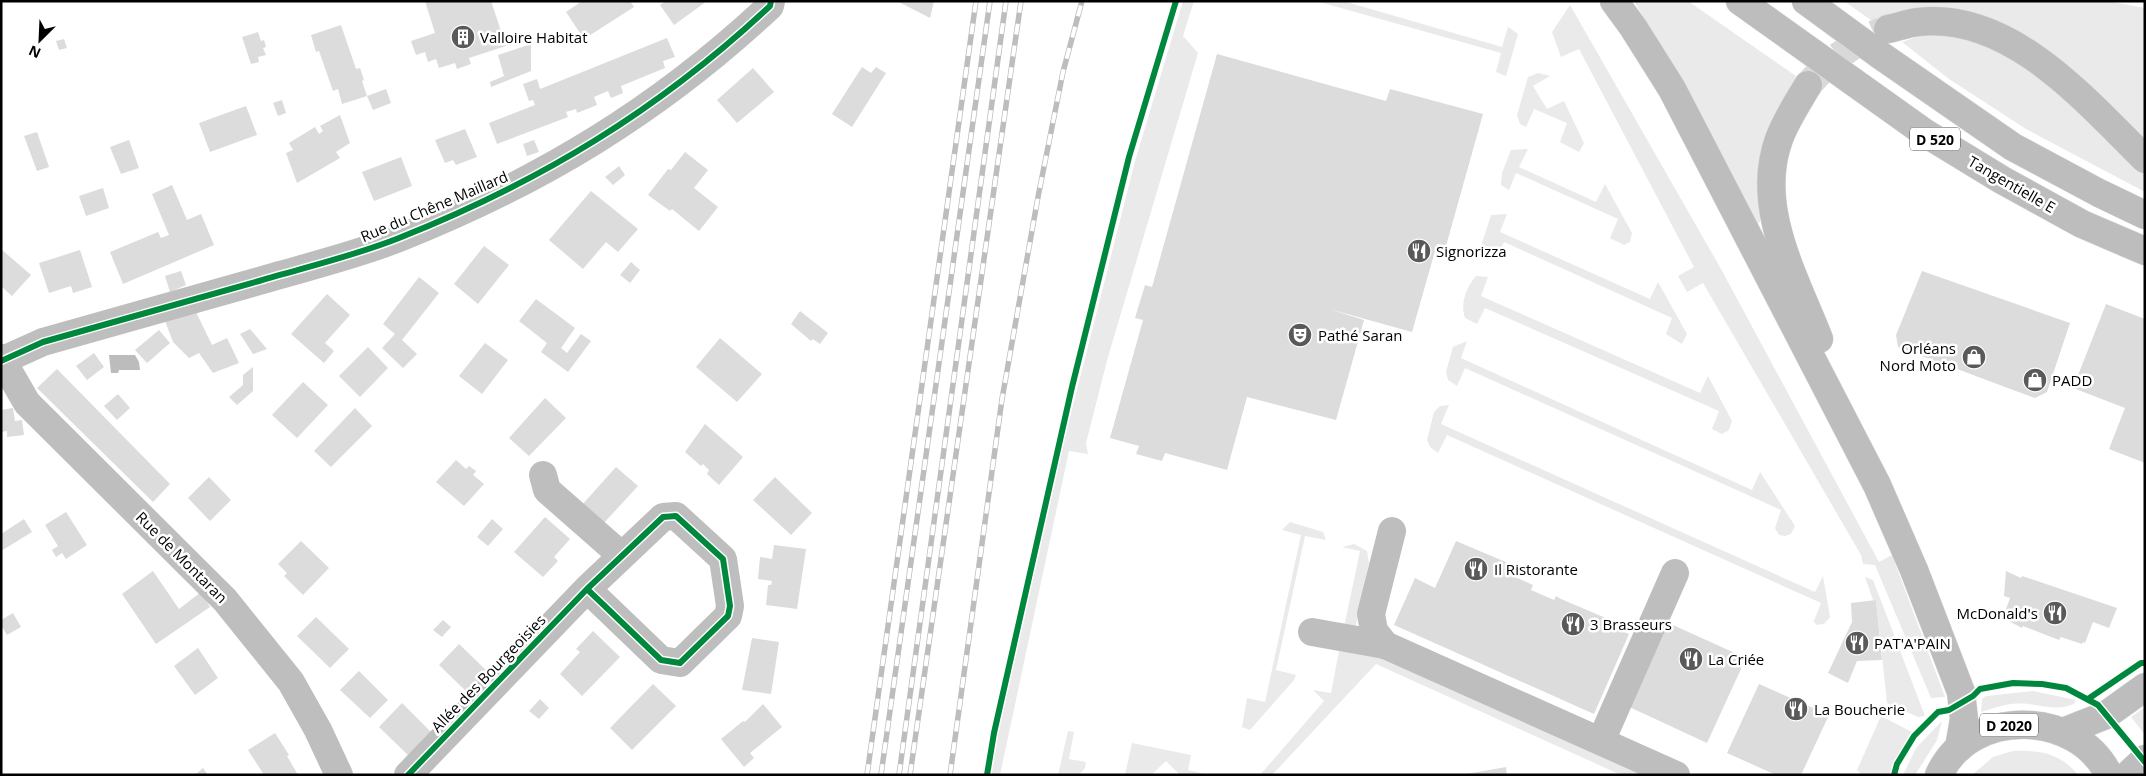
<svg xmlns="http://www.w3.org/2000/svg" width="2146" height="776" font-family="'Open Sans',sans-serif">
<rect width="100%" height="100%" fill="#fff"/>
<!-- green -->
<g fill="#eaeaea">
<polygon points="1183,1 1194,1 1183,36 1198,53 1108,357 1086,443 1088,454 1069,451 1000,775 991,775 999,730 1062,449 1135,161"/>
<polygon points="1316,1 1343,1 1502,47 1508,27 1518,34 1506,76 1496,72 1501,53"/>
<polygon points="1634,1 1688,1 1796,76 1770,131 1761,170 1760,222 1752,226 1671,64"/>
<polygon points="1844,1 2107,1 2145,8 2145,139 2046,49 2013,29 1894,15 1875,23"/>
<polygon points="1570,5 1721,269 1879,562 1892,555 1945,697 1931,698 1875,565 1863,564 1861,555 1703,283 1687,292 1678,276 1694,267 1579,49 1561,57 1552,32"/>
<path d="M 1950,35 C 1972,40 1995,45 2015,57 C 2059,85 2105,134 2145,170 L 2145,192 L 2026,129 L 1949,79 L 1902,42 L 1919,36 Z"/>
<polygon points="1538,73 1550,76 1533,86 1547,109 1564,101 1584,143 1579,152 1560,142 1567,123 1534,109 1526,127 1520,124 1517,115 1528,77"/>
<polygon points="1528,149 1519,167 1596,202 1605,184 1632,233 1630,242 1624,245 1610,238 1618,219 1516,173 1509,190 1501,185 1502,173 1511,150"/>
<polygon points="1507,214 1500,232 1650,299 1658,282 1687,334 1682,344 1666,334 1672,318 1504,242 1497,257 1486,250 1482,243 1491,215"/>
<path d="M 1476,276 L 1488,277 L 1481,296 L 1700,393 L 1708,376 L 1732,421 L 1729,430 L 1722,434 L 1712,429 L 1719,411 L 1485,308 L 1477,324 L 1465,318 C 1460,303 1466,288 1476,276 Z"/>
<polygon points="1467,341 1461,358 1752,490 1760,472 1795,526 1791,534 1785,536 1779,535 1775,528 1781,510 1465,368 1457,386 1448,380 1446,372 1453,347"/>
<polygon points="1449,405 1441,424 1815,592 1823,576 1830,617 1824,624 1817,625 1812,620 1814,621 1821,603 1447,435 1438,453 1430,447 1427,440 1434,412 1440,406"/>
<polygon points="1290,522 1323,532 1326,540 1305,536 1276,670 1296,675 1294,680 1250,730 1242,727 1247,698 1265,702 1301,535 1282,530"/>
<polygon points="1354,544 1367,551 1369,563 1356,625 1350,630 1344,627 1360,551 1342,547"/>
<polygon points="1865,577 1873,580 1925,716 1918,717 1887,703 1876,600 1873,600"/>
<polygon points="1339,651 1379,655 1646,775 1621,775 1376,664 1272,775 1260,775 1324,701 1313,690 1331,693"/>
<path d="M 2033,691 L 2076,700 L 2074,704 C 2052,713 2035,701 2012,704 C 2001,705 1991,709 1981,712 L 1982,699 L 1986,696 Z"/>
<polygon points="2145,707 2145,735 2131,717"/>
<polygon points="1881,716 1912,732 1889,775 1862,775 1857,770"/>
<polygon points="1942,721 1937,740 1915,775 1903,775 1916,748"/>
<polygon points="1068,731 1074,732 1069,759 1086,762 1085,768 1079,775 1058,775"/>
<polygon points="1132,743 1191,755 1188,770 1209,775 1180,775 1166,761 1151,775 1125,775"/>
<path d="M 2013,751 C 2039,750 2061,753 2078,775 L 1972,775 L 1993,757 Z"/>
</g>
<!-- water -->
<polygon fill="#bcbcbc" points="109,355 135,355 139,362 140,370 119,370 118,373 111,373"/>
<!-- building -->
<g fill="#dcdcdc">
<polygon points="425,1 491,1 506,46 469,58 471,64 457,69 455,63 439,68 436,59 428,62 425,52 416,55 411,41 435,33"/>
<polygon points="582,1 630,1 634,7 584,39 566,12"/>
<polygon points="666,1 707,1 674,25 660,5"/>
<polygon points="897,1 934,1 930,18"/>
<polygon points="341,25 356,69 360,68 364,80 362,81 367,96 342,104 338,89 333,91 319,51 316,52 311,35"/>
<polygon points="258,32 261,41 264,40 266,47 263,48 266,55 258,57 259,62 251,64 242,37"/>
<polygon points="667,38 675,57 663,61 665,68 621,86 623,93 611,98 608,91 594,97 597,105 577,113 576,109 566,112 568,117 497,144 489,123 535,105 533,100 529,101 523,84 537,79 540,89"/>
<polygon points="64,39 67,48 59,50 56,41"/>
<polygon points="531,44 531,71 491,87 490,82 504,76 498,55"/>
<polygon points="1217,54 1386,101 1390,89 1483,114 1446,246 1437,244 1412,332 1329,309 1364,320 1336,420 1247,397 1227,470 1165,453 1162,461 1136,454 1139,446 1110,438 1143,320 1135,318 1145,285 1152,287"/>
<polygon points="862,67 871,73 876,67 886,73 852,127 832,114"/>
<polygon points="753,68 774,92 737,123 717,100"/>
<polygon points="386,89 391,103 373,110 367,96"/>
<polygon points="282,100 286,113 278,116 273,103"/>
<polygon points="246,106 257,135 210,152 199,123"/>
<polygon points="340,115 350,143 336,152 340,158 297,183 286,153 293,150 289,143 315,127 319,134 323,131 320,126"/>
<polygon points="465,129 477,157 456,165 453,160 445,163 435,140"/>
<polygon points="37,132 49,167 37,171 24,136"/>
<polygon points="129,140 139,168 121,174 110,147"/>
<polygon points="534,140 539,152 527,156 523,144"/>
<polygon points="685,152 708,170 694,188 718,207 699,231 672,209 670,211 648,195 668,169 671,170"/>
<polygon points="401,157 412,186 374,201 362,172"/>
<polygon points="619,166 625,175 613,185 605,177"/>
<polygon points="172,185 187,220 201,214 214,245 123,284 110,252 158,232 161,238 169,235 152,194"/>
<polygon points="103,188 109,208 86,216 79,196"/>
<polygon points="591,191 638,229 618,252 606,242 583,269 549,240"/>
<polygon points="484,246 509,265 478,304 454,284"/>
<polygon points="1,249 31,275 12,296 1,286"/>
<polygon points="80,250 92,287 73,293 71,286 49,293 39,263"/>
<polygon points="631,262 640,270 630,283 620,275"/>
<polygon points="181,271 186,285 170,292 165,276"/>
<polygon points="1922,271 2070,323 2047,392 2035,398 1898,347 1896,335"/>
<polygon points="419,277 439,293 402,340 417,354 403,368 382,348 395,334 383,324"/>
<polygon points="327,294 350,315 325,343 334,351 324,363 291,334"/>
<polygon points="536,299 575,328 561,348 567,353 581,334 591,341 568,372 541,352 547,343 519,321"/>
<polygon points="2106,304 2145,319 2145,463 2109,449 2125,408 2073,388"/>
<polygon points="800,311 828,333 820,344 813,339 811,341 791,324"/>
<polygon points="196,312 212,345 227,338 239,363 213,373 199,353 189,358 173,342 165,321"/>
<polygon points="250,329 267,349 253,354 240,334"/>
<polygon points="159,330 170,343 147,363 135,350"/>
<polygon points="720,338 762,374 737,402 696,367"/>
<polygon points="485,343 508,360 482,394 459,376"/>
<polygon points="368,347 388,368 360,397 339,376"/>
<polygon points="94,353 104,367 87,380 76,366"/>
<polygon points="253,367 253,391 237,405 229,397 243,385 243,375"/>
<polygon points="57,369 170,484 153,502 37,388"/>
<polygon points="303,382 328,405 297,438 272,415"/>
<polygon points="118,394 130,408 117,420 104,406"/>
<polygon points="545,398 566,418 529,456 509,438"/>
<polygon points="13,408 15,421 22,420 24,435 7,437 7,431 1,432 1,410"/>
<polygon points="355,408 372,426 331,467 314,451"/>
<polygon points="705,424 743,457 719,485 707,474 709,470 703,464 701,466 685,452"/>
<polygon points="456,460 466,469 469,466 476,471 473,475 484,484 464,506 436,482"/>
<polygon points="616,467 638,486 602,525 581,506"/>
<polygon points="209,477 231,500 210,521 188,498"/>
<polygon points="775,477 812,513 791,535 753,500"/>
<polygon points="66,512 87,545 66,559 62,553 56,557 52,550 58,546 45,525"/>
<polygon points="545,517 570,539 554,557 558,561 543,577 514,552"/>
<polygon points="24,519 32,532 1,551 1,534"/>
<polygon points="492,519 503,529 488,546 477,537"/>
<polygon points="301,541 329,568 303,595 284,576 287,573 278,564"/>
<polygon points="1456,541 1508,563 1504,572 1533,585 1531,590 1554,600 1556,596 1561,599 1608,619 1606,623 1629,634 1594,714 1394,625 1415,578 1435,588"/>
<polygon points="774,545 806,549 797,609 766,605 768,585 771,585 772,581 758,579 760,557 772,559"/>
<polygon points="153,571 179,609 201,592 210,607 156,644 122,594"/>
<polygon points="2006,571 2021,578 2022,576 2117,608 2109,628 2093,622 2085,643 2083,642 2082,644 2061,637 2059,640 2023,626 2022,628 2007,620 2010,614 2005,612 2010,598 2004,596"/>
<polygon points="1876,600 1882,660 1857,661 1848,683 1828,673 1852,622 1851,603"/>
<polygon points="13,613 21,627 7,635 1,625 1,620"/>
<polygon points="316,617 349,649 330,668 297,636"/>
<polygon points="443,620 451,627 442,637 433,630"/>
<polygon points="1664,621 1746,658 1707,743 1625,705"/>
<polygon points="593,631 620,657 582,696 560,674 580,652 576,649"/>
<polygon points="752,638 779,642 771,694 742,690"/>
<polygon points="459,644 491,675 471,696 439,665"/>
<polygon points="198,648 218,678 195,695 174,666"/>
<polygon points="359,671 388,700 370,718 340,690"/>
<polygon points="653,684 676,706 632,750 610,728"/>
<polygon points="1759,684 1829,715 1801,775 1776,775 1727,753"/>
<polygon points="540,699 549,708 539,719 529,711"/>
<polygon points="402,703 433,734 410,757 379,727"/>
<polygon points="763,704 782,727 750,753 754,758 744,767 721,739 743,721 745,722"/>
<polygon points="275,733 289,755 287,756 298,775 264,775 248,750"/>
<polygon points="1506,767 1507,775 1467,775 1466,774"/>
<polygon points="203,768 208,775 195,775"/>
</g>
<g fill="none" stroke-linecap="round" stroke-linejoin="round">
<!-- major-tunnel -->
<path stroke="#d9d9d9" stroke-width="28" stroke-dasharray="28 14" stroke-linecap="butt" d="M 1808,85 C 1828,62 1854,42 1882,31"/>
<!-- major casing -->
<g stroke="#dbdbdb" stroke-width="29">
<g id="major">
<polyline points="1614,1 1633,27 1672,89 1877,485 1914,570 1961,692 1964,719 1959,748"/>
<polyline points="1740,1 1925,133 2002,180 2082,224 2145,251"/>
<polyline points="1806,1 1880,55 2013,147 2099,193 2145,215"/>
<path d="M 1888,29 C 1898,27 1908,23 1918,22 C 2010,11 2086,101 2145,159"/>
<path d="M 1808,85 C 1798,102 1786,120 1779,139 C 1754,207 1795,277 1819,339"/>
<polyline points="2063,732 2106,715 2145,687"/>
<path d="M 1939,775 C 1970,707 2077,709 2109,775"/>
<polyline points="2128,775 2145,759"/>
</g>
</g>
<!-- minor -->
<g stroke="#bebebe" stroke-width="28">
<polyline points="1,358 27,403 225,600 291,682 318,730 339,775"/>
<path d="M 1,361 L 43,342 C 115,322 187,301 259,281 C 306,267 354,256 399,238 C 540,182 659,110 770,6 L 771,1"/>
<polyline points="543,475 547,490 621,555"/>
<polyline points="1312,632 1385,645 1676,775"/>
<polyline points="1385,645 1374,631 1371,614 1392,531"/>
<polyline points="1601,741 1675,573"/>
<polyline points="408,775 587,589 663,517 676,516 723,559 730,606 728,616 680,663 661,660 587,589"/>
</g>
<!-- major -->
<use href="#major" stroke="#bdbdbd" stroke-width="28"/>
<!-- rail casing -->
<g stroke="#bdbdbd" stroke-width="5.5">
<g id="rail">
<polyline points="867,775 976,1"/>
<polyline points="881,775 990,1"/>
<polyline points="899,775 1006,1"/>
<polyline points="910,775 1021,1"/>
<polyline points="950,775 1002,399 1038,197 1063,72 1082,1"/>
</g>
</g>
<!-- rail -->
<use href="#rail" stroke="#fff" stroke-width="4" stroke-dasharray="11" stroke-linecap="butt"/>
<!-- cycleway casing -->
<g stroke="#fff" stroke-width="9">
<g id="cycleway">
<path d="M 1,361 L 43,342 C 115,322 187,301 259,281 C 306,267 354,256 399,238 C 540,182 659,110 770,6 L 771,1"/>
<polyline points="2088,699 2141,663 2145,663"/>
<polyline points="408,775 587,589 663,517 676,516 723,559 730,606 728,616 680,663 661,660 587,589"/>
<polyline points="987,775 994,733 1072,387 1129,157 1176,1"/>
<polyline points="1894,775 1897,764 1914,736 1938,712 1949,710 1973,696 1980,689 2013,683 2042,684 2066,688 2098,705 2145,762"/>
</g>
</g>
<!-- cycleway -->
<use href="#cycleway" stroke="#00873e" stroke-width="6"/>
</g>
<!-- icons -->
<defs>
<g id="building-disc" transform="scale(1.25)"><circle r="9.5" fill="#595959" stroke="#fff"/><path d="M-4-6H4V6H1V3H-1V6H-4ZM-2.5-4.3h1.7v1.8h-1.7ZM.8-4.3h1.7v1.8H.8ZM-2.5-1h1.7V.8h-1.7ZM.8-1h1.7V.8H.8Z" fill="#fff"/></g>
<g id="restaurant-disc" transform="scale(1.25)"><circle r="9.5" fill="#595959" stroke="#fff"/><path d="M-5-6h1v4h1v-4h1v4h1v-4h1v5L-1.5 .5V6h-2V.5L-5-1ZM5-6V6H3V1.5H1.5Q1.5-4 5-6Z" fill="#fff"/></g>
<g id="theatre-disc" transform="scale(1.25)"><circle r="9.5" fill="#595959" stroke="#fff"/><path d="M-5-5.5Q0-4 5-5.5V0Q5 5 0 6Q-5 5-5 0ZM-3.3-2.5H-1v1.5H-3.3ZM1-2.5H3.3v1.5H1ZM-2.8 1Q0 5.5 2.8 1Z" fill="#fff"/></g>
<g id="shop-disc" transform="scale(1.25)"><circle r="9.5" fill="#595959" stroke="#fff"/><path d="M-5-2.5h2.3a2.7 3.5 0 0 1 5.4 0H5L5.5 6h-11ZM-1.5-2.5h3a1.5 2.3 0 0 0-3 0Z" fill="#fff"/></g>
</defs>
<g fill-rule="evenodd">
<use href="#building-disc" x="463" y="37"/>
<use href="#restaurant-disc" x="1419" y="251"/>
<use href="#theatre-disc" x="1300" y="335"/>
<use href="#shop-disc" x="1974" y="357"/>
<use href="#shop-disc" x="2035" y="380"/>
<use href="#restaurant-disc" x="1476" y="569"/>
<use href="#restaurant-disc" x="2055" y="613"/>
<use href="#restaurant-disc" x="1573" y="624"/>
<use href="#restaurant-disc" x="1857" y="643"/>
<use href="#restaurant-disc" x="1691" y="659"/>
<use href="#restaurant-disc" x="1796" y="709"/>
</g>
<g text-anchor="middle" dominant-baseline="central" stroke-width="5" stroke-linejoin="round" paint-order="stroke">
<!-- shield labels -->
<g fill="#fff" stroke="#4c4c4c" stroke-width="1">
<rect x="1910" y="127.5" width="50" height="23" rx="4"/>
<rect x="1980" y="713.5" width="58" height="23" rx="4"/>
</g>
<g font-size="14" font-weight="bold" fill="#000">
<text x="1935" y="139">D 520</text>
<text x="2009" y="725">D 2020</text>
</g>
<!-- poi labels -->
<g font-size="15" fill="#000" stroke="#fff" text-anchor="start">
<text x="480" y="37">Valloire Habitat</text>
<text x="1436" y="251">Signorizza</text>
<text x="1318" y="335">Pathé Saran</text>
<text x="1956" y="348" text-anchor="end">Orléans<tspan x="1956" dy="17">Nord Moto</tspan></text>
<text x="2052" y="380">PADD</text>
<text x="1494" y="569">Il Ristorante</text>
<text x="2038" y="613" text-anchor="end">McDonald's</text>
<text x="1590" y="624">3 Brasseurs</text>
<text x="1874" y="643">PAT'A'PAIN</text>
<text x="1708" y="659">La Criée</text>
<text x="1814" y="709">La Boucherie</text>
</g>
<!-- street labels -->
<g font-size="15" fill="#000" stroke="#fff">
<text transform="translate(2012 184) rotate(30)">Tangentielle E</text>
<text transform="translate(434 206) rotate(-23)">Rue du Chêne Maillard</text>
<text transform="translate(182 557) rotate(45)">Rue de Montaran</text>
<text transform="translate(488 673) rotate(-46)">Allée des Bourgeoisies</text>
</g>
</g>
<!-- border -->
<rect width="2146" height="776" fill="none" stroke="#000000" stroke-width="5"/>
<!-- north arrow -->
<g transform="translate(40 40) rotate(204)" stroke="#ffffff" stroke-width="4" paint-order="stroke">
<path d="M0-4L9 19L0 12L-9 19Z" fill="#000000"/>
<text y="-8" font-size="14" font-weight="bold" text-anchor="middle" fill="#000000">N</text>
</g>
</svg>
